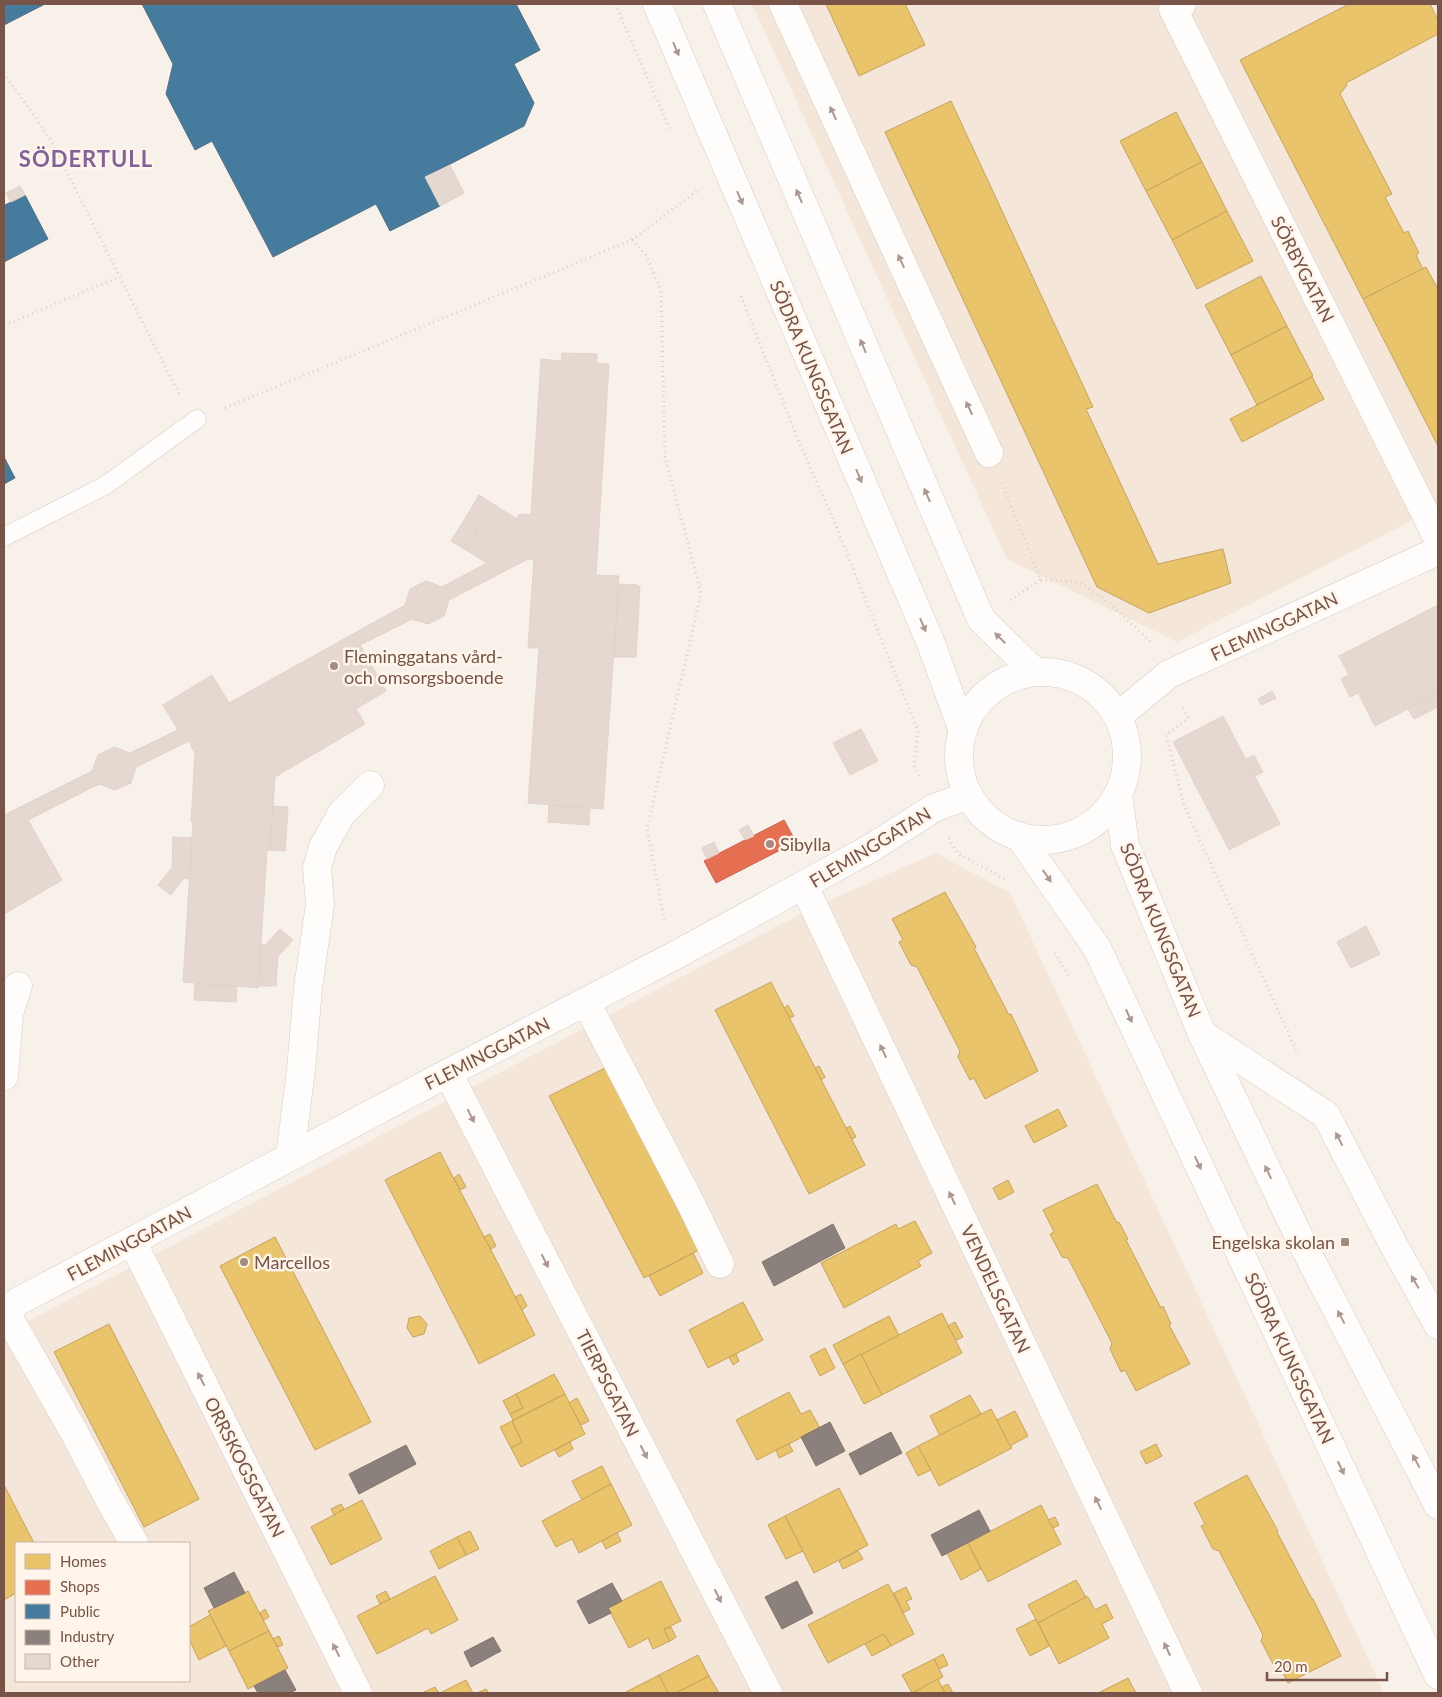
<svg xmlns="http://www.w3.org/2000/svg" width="1442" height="1697" font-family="Lato,sans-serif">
<rect width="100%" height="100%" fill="#f8f1e9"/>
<!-- residential -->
<g fill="#f4e6d9" fill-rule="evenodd">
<polygon points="752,4 1438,4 1438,507 1177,642 1007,559"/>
<path d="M 936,853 L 1010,893 L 1384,1693 L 4,1693 L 4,1334 L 814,907 ZM 16,1543 L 189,1543 L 189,1681 L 16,1681 Z"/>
</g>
<!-- homes -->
<g fill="#e9c46a" stroke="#c7a260">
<polygon points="826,4 905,4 925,45 859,76"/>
<polygon points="1349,4 1430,4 1438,20 1438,34 1346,83 1347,85 1340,94 1392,194 1385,197 1404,233 1408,231 1419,253 1416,255 1423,269 1363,299 1240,60"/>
<polygon points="951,101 1093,407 1086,409 1158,564 1223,549 1231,583 1149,613 1097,587 885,132"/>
<polygon points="1176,112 1202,162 1146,191 1120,141"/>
<polygon points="1202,162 1227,211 1172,240 1146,191"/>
<polygon points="1227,211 1253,261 1197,289 1172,240"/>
<polygon points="1426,267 1438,289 1438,446 1363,299"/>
<polygon points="1261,276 1287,326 1231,355 1205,305"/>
<polygon points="1287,326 1313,376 1257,405 1231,355"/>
<polygon points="1312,377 1324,399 1242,442 1230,419"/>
<polygon points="945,892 976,947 974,948 1009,1015 1011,1014 1038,1071 985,1099 974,1078 970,1080 958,1057 960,1051 917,967 911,965 899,942 903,940 892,919"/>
<polygon points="771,982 865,1165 809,1194 715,1010"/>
<polygon points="788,1005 794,1016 790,1018 784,1008"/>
<polygon points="819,1066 825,1077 821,1080 815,1068"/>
<polygon points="605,1068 699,1250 644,1278 549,1096"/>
<polygon points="1058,1109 1067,1126 1034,1143 1025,1126"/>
<polygon points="850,1126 856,1137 852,1139 846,1128"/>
<polygon points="440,1152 535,1335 479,1364 385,1180"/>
<polygon points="459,1174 466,1187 460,1190 454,1178"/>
<polygon points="1008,1180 1014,1192 999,1200 993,1188"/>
<polygon points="1097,1184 1117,1223 1119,1222 1128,1239 1126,1240 1161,1308 1163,1306 1171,1324 1169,1325 1190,1364 1136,1391 1125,1370 1121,1372 1110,1349 1112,1343 1068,1258 1062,1257 1050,1234 1054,1232 1043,1210"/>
<polygon points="915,1221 932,1253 918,1261 921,1266 844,1308 821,1263 896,1224 898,1229"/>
<polygon points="490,1234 496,1246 491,1249 484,1237"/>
<polygon points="275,1237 371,1422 315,1450 220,1266"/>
<polygon points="693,1253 703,1273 660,1296 649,1276"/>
<polygon points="521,1294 527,1306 522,1310 515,1297"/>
<polygon points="743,1302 763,1340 708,1368 689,1330"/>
<polygon points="942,1313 962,1353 882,1395 861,1354"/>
<polygon points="420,1316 427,1324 424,1334 413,1337 407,1328 409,1318"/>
<polygon points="889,1316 899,1335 843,1364 833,1345"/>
<polygon points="955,1322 963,1337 956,1340 948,1326"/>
<polygon points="109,1324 199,1499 144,1527 54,1352"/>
<polygon points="825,1348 835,1368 820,1376 810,1356"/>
<polygon points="736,1354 739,1361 733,1365 729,1357"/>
<polygon points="861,1354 882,1395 864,1404 843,1364"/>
<polygon points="554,1374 565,1394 513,1420 510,1414 523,1408 516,1394"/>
<polygon points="789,1392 801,1414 810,1410 820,1428 757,1460 736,1420"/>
<polygon points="516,1394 523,1408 510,1414 503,1401"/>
<polygon points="565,1394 585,1434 521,1467 511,1448 522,1442 512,1421"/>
<polygon points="970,1395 981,1414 940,1436 930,1416"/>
<polygon points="577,1398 589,1421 581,1425 569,1403"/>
<polygon points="991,1409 1012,1448 939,1486 918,1446"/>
<polygon points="1015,1411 1028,1436 1010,1446 997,1420"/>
<polygon points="512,1421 522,1442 511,1448 500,1427"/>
<polygon points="570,1442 573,1449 559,1457 555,1450"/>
<polygon points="789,1444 793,1451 779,1458 776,1450"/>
<polygon points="1156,1444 1162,1456 1146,1464 1140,1452"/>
<polygon points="918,1446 931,1470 918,1476 906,1453"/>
<polygon points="602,1466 611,1484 582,1500 572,1481"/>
<polygon points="1247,1475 1278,1531 1277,1532 1312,1599 1313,1599 1341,1656 1288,1683 1277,1662 1273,1664 1261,1641 1263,1635 1219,1551 1213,1549 1201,1526 1205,1524 1194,1503"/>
<polygon points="611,1484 632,1525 579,1553 572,1539 556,1547 542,1521"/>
<polygon points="4,1485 34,1543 16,1543 16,1593 4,1600"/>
<polygon points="839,1488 868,1545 814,1573 785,1516"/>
<polygon points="362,1500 382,1539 331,1565 311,1527"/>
<polygon points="341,1504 344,1509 334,1515 331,1509"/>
<polygon points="1041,1505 1061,1544 988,1582 968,1543"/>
<polygon points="785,1516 803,1551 786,1559 768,1525"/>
<polygon points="1055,1517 1059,1525 1053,1528 1048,1520"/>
<polygon points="470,1531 479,1549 466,1555 457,1537"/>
<polygon points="617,1533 621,1541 606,1549 602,1541"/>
<polygon points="457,1537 466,1555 439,1569 430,1551"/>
<polygon points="968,1543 981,1569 961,1580 947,1553"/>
<polygon points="858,1551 863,1559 843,1569 839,1561"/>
<polygon points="435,1576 458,1620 431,1634 428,1628 377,1654 357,1616"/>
<polygon points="1076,1580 1086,1597 1038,1623 1028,1605"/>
<polygon points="661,1581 681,1621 664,1629 670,1641 653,1649 648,1638 629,1648 608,1608"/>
<polygon points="888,1584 914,1634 891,1646 884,1634 828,1663 808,1625"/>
<polygon points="906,1587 912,1599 906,1601 910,1609 903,1613 894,1593"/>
<polygon points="248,1591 269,1631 229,1651 208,1611"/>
<polygon points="386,1591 390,1599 380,1604 376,1596"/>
<polygon points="1086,1597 1088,1597 1095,1610 1106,1604 1113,1618 1102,1624 1109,1638 1059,1664 1038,1623"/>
<polygon points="265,1609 269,1617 264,1620 260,1613"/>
<polygon points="210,1615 226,1646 199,1660 189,1639 189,1627"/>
<polygon points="1036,1619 1049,1646 1030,1656 1016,1629"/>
<polygon points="671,1627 676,1637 670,1641 664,1629"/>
<polygon points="269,1631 288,1668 248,1689 229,1651"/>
<polygon points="884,1634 891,1646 872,1656 865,1644"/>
<polygon points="279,1636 283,1645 278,1647 273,1639"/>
<polygon points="943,1654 948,1665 939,1669 934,1659"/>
<polygon points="698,1655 709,1676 676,1693 668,1693 659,1675"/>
<polygon points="934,1659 943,1677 912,1693 902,1675"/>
<polygon points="659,1675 668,1693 624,1693"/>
<polygon points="709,1676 719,1693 676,1693"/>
<polygon points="1128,1678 1136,1693 1098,1693"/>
<polygon points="938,1679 945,1693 912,1693"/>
<polygon points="466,1680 473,1693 440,1693"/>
<polygon points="948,1684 953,1693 945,1693 942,1687"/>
<polygon points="435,1687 439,1693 422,1693"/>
<polygon points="486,1689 489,1693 477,1693"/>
</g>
<!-- shops -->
<polygon fill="#e76f51" stroke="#c6674e" points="784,820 796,842 716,883 704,861"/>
<!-- public -->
<g fill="#457b9d" stroke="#546f83">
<polygon points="4,4 45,4 4,25"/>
<polygon points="142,4 516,4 540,50 514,64 534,103 524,126 425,177 440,206 390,231 376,204 273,257 212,141 195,150 166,94 173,64"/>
<polygon points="25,195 48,239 4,262 4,204 5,205"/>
<polygon points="4,457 15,478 4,484"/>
</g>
<!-- industry -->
<g fill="#8a817c" stroke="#85736c">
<polygon points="833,1224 845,1248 774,1286 762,1262"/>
<polygon points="830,1422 845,1451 816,1466 801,1437"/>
<polygon points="891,1432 902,1453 860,1475 849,1454"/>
<polygon points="406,1445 416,1464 359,1494 349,1474"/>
<polygon points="979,1510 990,1531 942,1556 931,1535"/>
<polygon points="234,1572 245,1593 214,1608 204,1588"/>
<polygon points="797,1581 813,1613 782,1629 765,1597"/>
<polygon points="612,1583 622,1601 608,1608 611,1613 589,1624 577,1601"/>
<polygon points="493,1637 501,1651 471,1667 464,1652"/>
<polygon points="285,1670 296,1690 289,1693 258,1693 254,1686"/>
</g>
<!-- building -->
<g fill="#e5d8d1" stroke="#e1d3cb">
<polygon points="450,165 464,193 440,206 425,177"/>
<polygon points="20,186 25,195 11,202 6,193"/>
<polygon points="562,353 597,354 597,363 609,364 596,575 619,576 603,809 528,803 539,648 528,648 534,560 528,559 449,600 444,616 428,624 412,619 360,645 386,691 356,709 365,724 275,777 270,848 267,847 267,850 258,988 183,982 193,822 191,822 195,754 189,741 136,767 131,783 115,790 99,784 28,820 62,880 4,914 4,815 92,771 98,755 114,747 130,753 178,730 163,705 212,675 229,703 405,605 410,589 426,581 442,587 487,563 466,550 478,531 463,522 479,495 517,519 520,514 531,515 541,359 561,361"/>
<polygon points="463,522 478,531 466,550 451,541"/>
<polygon points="619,584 637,585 640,587 636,657 614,657"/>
<polygon points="1438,605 1438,693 1375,726 1358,693 1350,697 1341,679 1349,675 1339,656"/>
<polygon points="1272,691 1276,698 1261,705 1258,699"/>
<polygon points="1437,693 1438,707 1414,719 1408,709"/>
<polygon points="1223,716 1280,824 1229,850 1173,742"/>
<polygon points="861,729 878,761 850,775 833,743"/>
<polygon points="1254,755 1263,772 1255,776 1246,759"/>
<polygon points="549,805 590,808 589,825 548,822"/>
<polygon points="273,806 288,807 285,851 267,850 267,847 270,848"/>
<polygon points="748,825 754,836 745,840 739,830"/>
<polygon points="173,837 192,838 190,879 184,878 171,895 158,885 172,868"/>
<polygon points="714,842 719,853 707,859 702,848"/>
<polygon points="1366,926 1380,954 1351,968 1337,942"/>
<polygon points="280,929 293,940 278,956 276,986 258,986 261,944 265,945"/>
<polygon points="195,984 237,986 236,1002 194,1000"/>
</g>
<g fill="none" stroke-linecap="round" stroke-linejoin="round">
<!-- service casing -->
<g stroke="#d6ccc6" stroke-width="19">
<polyline id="service" points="4,537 106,485 197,419"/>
</g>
<!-- minor casing -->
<g stroke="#d6ccc6" stroke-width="29">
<g id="minor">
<polyline points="783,4 989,453"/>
<polyline points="1182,4 1173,9 1438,539"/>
<polyline points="1118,716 1169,674 1438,551"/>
<polyline points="804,886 1188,1693"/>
<polyline points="586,1002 691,1204 720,1264"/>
<polyline points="1202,1034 1326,1115 1393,1244 1438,1325"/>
<polyline points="448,1073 768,1693"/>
<polyline points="4,1076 9,1014 18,986"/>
<polyline points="290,1157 301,1070 308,988 320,904 317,868 323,847 342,813 370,785"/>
<polyline points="132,1241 358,1693"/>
<polyline points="4,1309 448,1073 674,956 871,848 934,808 969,795"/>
<polyline points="4,1309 74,1432 109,1499 134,1543"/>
</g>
</g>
<!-- secondary casing -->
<g stroke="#d7ccc6" stroke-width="29">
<g id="secondary">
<polyline points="657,4 930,641 963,731"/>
<polyline points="717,4 981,619 1035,672"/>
<circle cx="1043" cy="756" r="84"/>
<polyline points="1118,795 1125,845 1202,1034 1302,1243 1438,1505"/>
<polyline points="1019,836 1097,948 1438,1675"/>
</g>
</g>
<!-- path -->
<g stroke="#dbd0cb" stroke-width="3" stroke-dasharray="1 4" stroke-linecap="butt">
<polyline points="615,4 671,131"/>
<polyline points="4,73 50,139 180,396"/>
<polyline points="632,240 697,191"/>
<polyline points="741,296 801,447 832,516 918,731 914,765 919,776"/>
<polyline points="4,322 10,323 119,277"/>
<polyline points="225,408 632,240 646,255 661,290 665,457 701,593 647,829 665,922"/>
<polyline points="1002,483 1041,580 1010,600"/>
<polyline points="1041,580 1079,582 1109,603 1153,644"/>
<polyline points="1183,708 1188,719 1166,735 1184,805 1298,1054"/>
<polyline points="949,838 957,853 1005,879"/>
<polyline points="1055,953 1070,978"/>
</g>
<!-- service -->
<use href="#service" stroke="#fefdfc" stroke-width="18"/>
<!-- minor -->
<use href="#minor" stroke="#fefdfc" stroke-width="28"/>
<!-- secondary -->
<use href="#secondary" stroke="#fefdfc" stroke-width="28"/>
</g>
<!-- one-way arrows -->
<defs><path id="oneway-solid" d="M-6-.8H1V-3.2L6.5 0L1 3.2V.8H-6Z" transform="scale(1.25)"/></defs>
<g fill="#ae978f">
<use href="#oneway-solid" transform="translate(676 49) rotate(67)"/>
<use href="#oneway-solid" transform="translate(833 113) rotate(-115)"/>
<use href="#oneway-solid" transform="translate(799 196) rotate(-113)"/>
<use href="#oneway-solid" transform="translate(740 198) rotate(67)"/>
<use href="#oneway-solid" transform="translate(901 261) rotate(-115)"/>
<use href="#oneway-solid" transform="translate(863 346) rotate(-113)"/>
<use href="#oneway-solid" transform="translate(969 408) rotate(-115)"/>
<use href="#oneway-solid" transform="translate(859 476) rotate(67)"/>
<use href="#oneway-solid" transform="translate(927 495) rotate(-113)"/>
<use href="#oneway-solid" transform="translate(923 625) rotate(67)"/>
<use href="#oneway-solid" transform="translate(1000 638) rotate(-136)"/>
<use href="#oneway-solid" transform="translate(1047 876) rotate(55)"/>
<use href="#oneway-solid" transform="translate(1129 1016) rotate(65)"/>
<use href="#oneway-solid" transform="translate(883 1051) rotate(-115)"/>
<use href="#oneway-solid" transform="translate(471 1116) rotate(63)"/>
<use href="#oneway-solid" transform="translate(1339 1139) rotate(-117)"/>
<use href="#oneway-solid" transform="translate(1198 1163) rotate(65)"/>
<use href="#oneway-solid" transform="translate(1268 1172) rotate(-115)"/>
<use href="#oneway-solid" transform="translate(952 1198) rotate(-115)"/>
<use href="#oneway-solid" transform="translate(545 1261) rotate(63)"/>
<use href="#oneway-solid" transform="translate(1415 1282) rotate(-120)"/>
<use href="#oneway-solid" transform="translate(1341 1317) rotate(-118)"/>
<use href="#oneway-solid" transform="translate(201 1379) rotate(-117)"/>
<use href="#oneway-solid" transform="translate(644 1452) rotate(63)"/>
<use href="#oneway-solid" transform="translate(1416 1461) rotate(-118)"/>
<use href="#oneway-solid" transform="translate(1341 1468) rotate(65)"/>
<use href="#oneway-solid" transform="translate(1098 1503) rotate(-115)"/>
<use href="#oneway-solid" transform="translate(718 1596) rotate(63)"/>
<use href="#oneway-solid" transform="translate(1167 1649) rotate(-115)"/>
<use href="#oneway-solid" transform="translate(336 1650) rotate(-117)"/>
</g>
<!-- markers -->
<g fill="#a58a80" stroke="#fff5eb" stroke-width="2">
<circle cx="334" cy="666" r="5"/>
<circle cx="770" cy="844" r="5"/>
<rect x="1340" y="1237" width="10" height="10" rx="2.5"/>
<circle cx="244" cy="1262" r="5"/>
</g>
<g text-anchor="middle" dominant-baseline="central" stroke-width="5" stroke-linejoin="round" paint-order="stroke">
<!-- street labels -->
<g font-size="18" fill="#785347" stroke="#fff5eb">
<text transform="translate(1303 269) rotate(63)">SÖRBYGATAN</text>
<text transform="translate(812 367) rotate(67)">SÖDRA KUNGSGATAN</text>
<text transform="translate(1274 626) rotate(-25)">FLEMINGGATAN</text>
<text transform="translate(870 847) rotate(-31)">FLEMINGGATAN</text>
<text transform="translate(1161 930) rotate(68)">SÖDRA KUNGSGATAN</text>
<text transform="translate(487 1053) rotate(-27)">FLEMINGGATAN</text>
<text transform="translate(129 1243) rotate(-28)">FLEMINGGATAN</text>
<text transform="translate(996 1289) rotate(65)">VENDELSGATAN</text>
<text transform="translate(1290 1358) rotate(65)">SÖDRA KUNGSGATAN</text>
<text transform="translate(608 1383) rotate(63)">TIERPSGATAN</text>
<text transform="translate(245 1467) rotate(63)">ORRSKOGSGATAN</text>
</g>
<!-- poi labels -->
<g font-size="18" fill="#785347" stroke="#fff5eb" text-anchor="start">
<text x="344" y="656">Fleminggatans vård-<tspan x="344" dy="21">och omsorgsboende</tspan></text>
<text x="780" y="844">Sibylla</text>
<text x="1335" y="1242" text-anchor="end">Engelska skolan</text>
<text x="254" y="1262">Marcellos</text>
</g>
<!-- district labels -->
<g font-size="22" font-weight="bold" letter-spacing="1" fill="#83629c" stroke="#fff5eb">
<text x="86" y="158">SÖDERTULL</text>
</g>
</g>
<!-- border -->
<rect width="1442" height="1697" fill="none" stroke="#785347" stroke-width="10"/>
<!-- legend -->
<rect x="15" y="1542" width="175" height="140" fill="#fff5eb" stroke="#c9b4a9"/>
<rect x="25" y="1554" width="25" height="15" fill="#e9c46a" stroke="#c9b4a9"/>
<text x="60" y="1567" font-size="15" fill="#785347">Homes</text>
<rect x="25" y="1580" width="25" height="15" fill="#e76f51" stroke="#c9b4a9"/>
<text x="60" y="1592" font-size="15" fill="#785347">Shops</text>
<rect x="25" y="1604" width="25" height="15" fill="#457b9d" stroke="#c9b4a9"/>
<text x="60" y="1617" font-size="15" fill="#785347">Public</text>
<rect x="25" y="1630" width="25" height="15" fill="#8a817c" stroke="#c9b4a9"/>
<text x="60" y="1642" font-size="15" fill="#785347">Industry</text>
<rect x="25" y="1654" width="25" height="15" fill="#e5d8d1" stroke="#c9b4a9"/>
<text x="60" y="1667" font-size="15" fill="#785347">Other</text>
<!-- scale -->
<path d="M1267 1672v8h120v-8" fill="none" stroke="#785347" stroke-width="2.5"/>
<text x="1274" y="1672" font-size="15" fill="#785347" stroke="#fff5eb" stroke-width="4" paint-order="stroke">20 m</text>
</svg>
